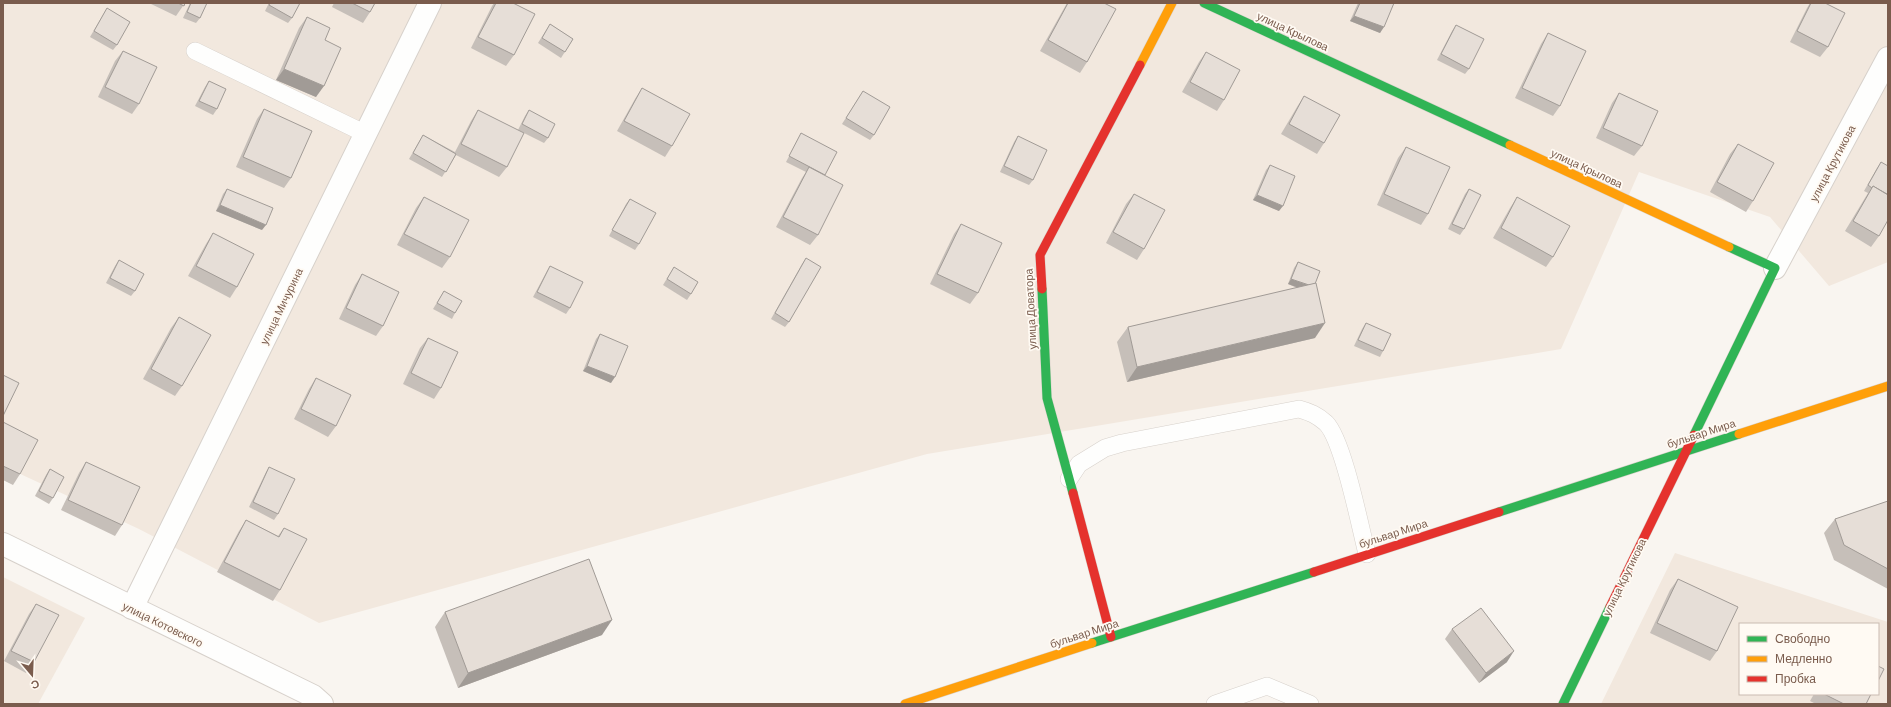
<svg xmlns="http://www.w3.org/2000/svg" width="1891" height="707" font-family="Barlow,sans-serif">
<rect width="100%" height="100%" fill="#f9f5f0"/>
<!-- residential -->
<g fill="#f2e8de" fill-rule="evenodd">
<polygon points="3,3 1888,3 1888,262 1829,286 1770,217 1639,172 1561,349 927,454 319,623 139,529 3,466"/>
<path d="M 1675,553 L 1888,622 L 1888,704 L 1601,704 ZM 1740,624 L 1878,624 L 1878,694 L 1740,694 Z"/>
<polygon points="3,577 85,618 38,704 3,704"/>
</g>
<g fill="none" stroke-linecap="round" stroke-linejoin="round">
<!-- lane casing -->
<g stroke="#d7d1cb" stroke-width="18">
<g id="lane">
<polyline points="195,51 366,134"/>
<path d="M 1069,479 L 1079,464 L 1105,448 L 1122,443 L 1299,409 C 1310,412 1317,415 1326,423 C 1343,440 1360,526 1367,554"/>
<polyline points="1215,704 1267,686 1310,704"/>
</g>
</g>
<!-- street casing -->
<g stroke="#d7d1cb" stroke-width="24">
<g id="street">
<polyline points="1775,268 1888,58"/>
<polyline points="3,544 313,696 322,704"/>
<polyline points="132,608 430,3"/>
</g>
</g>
<!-- fast casing -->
<g stroke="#d9d2cb" stroke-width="10">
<g id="fast">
<polyline points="1204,3 1510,145"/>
<polyline points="1042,289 1047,398 1073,493"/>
<polyline points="1694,435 1775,268 1729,247"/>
<polyline points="1499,512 1739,434"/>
<polyline points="1092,643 1314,572"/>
<polyline points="1563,704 1610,607"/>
</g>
</g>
<!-- slow casing -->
<g stroke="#d9d2cb" stroke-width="10">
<g id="slow">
<polyline points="1140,65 1172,3"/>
<polyline points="1510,145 1729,247"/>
<polyline points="1739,434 1888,386"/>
<polyline points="905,704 1092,643"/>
</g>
</g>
<!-- jam casing -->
<g stroke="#d9d2cb" stroke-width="10">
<g id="jam">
<polyline points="1042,289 1040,255 1140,65"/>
<polyline points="1073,493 1111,637"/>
<polyline points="1314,572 1499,512"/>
<polyline points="1610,607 1694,435"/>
</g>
</g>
<!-- lane -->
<use href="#lane" stroke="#fefefd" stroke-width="17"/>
<!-- street -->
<use href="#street" stroke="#fefefd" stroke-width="22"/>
<!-- fast -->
<use href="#fast" stroke="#30b455" stroke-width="9"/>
<!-- slow -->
<use href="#slow" stroke="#ff9f0a" stroke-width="9"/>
<!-- jam -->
<use href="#jam" stroke="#e5322d" stroke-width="9"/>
</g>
<!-- wall -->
<g fill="#c6bfb9">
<polygon points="149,3 185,3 176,16"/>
<polygon points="190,3 207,3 200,18 196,23 183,18"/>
<polygon points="269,3 300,3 292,18 288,23 265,11"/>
<polygon points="334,3 375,3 370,12 363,23 332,7"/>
<polygon points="494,3 513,3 514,55 506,66 471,48 492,6"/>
<polygon points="1067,3 1104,3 1087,62 1080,73 1040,51"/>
<polygon points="1358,3 1394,3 1380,33 1350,21"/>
<polygon points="1810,3 1825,3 1828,47 1820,57 1790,42 1807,8"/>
<polygon points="107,8 117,45 113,50 90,37"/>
<polygon points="307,17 325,40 316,97 276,80 299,28"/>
<polygon points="550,24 573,39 561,58 538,43"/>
<polygon points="1456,25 1469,69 1465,74 1437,60 1452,31"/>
<polygon points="1548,33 1560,106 1553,116 1515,98 1541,44"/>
<polygon points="123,51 139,104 132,114 98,97 115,61"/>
<polygon points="1206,52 1224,100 1217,111 1182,92 1199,62"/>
<polygon points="209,81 217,109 213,115 195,106 205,87"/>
<polygon points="642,88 672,146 665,157 617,131 635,99"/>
<polygon points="863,91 874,135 870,140 842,124"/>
<polygon points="1619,93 1642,146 1634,156 1596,138 1612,103"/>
<polygon points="1304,96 1324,143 1317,154 1281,134 1297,107"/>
<polygon points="264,109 291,178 284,188 236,167 257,119"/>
<polygon points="478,110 507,167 499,177 456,155 442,177 409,159 423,135 455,152 471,121"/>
<polygon points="529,110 548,138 544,143 518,130 525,116"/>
<polygon points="801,133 825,176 818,235 810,245 776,227 802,178 806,172 786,162 798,139"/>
<polygon points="1018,136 1033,180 1029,185 1000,172 1014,142"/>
<polygon points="1738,144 1753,201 1746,212 1710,192 1730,154"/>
<polygon points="1406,147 1428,214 1421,225 1377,205 1398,158"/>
<polygon points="1881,162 1887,194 1879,236 1871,247 1845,231 1868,193 1864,191 1877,168"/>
<polygon points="1270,165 1279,211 1253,200 1266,170"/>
<polygon points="227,189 262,230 216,211 223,194"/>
<polygon points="1469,189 1464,229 1460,235 1448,229 1465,194"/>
<polygon points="1134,194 1144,249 1137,260 1106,243 1126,204"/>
<polygon points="424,197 450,257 442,268 397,245 416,208"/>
<polygon points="1517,197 1553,257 1546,267 1493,238 1510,208"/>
<polygon points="630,199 639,244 635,250 609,236 626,204"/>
<polygon points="961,224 978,293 970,304 930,284 954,234"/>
<polygon points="213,233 237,287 230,298 188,276 206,244"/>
<polygon points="806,258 789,322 785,327 771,319 802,264"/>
<polygon points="119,260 135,291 131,296 106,283 115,266"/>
<polygon points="1298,262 1315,284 1315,338 1127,382 1117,342 1128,327 1297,288 1288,284 1294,268"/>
<polygon points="550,266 570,308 566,314 533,297 547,271"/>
<polygon points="674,267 691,294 687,300 663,285"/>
<polygon points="362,274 383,326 376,336 339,319 355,285"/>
<polygon points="444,291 455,313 452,319 433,309"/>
<polygon points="179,317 182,386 175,396 143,379 171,328"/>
<polygon points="1366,323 1383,351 1380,357 1354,346 1362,329"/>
<polygon points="600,334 611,383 583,371 596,339"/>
<polygon points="428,338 441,388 434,399 403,384 420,348"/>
<polygon points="316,378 336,426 328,437 294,419 309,389"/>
<polygon points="3,422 20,474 13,485 3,480"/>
<polygon points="86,462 122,525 115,536 61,510 79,473"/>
<polygon points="269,467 278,514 274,520 249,507 266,472"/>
<polygon points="50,469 53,498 49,504 35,496 46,475"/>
<polygon points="1888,501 1888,589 1834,560 1824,533 1835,519"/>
<polygon points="246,520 278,536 284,528 280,590 273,601 217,572 239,531"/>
<polygon points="1678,579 1717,651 1710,661 1650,633 1670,590"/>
<polygon points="36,604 34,662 26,673 4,661 29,614"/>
<polygon points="445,612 602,635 458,688 435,627"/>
<polygon points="1452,629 1507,662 1479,683 1445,639"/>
<polygon points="1814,694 1871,694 1866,704 1816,704 1810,701"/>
</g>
<!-- shaded-wall -->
<g fill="#a19b96">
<polygon points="1354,16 1384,27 1380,33 1350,21"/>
<polygon points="284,69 324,86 316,97 276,80"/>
<polygon points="1257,195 1283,206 1279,211 1253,200"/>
<polygon points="220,205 266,225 262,230 216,211"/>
<polygon points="1291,279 1313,287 1310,292 1288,284"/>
<polygon points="1325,323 1315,338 1127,382 1137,367"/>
<polygon points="587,366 615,377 611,383 583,371"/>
<polygon points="612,620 602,635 458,688 468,673"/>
<polygon points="1514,651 1507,662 1479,683 1486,673"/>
</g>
<!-- building -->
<g fill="#e6ded7" stroke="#a19b96">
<polygon points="178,3 185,3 184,6"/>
<polygon points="191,3 207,3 200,18 187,12"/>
<polygon points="270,3 300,3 292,18 269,5"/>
<polygon points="352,3 375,3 370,12"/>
<polygon points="496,3 513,3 535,14 514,55 478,37"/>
<polygon points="1068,3 1104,3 1116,9 1087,62 1048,40"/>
<polygon points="1360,3 1394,3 1384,27 1354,16"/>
<polygon points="1811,3 1825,3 1845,13 1828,47 1797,31"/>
<polygon points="107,8 130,22 117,45 94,31"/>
<polygon points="307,17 330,28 325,40 341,48 324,86 284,69"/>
<polygon points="550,24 573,39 565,52 542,38"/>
<polygon points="1456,25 1484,39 1469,69 1441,54"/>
<polygon points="1548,33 1586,51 1560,106 1522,88"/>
<polygon points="123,51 157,67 139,104 105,87"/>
<polygon points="1206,52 1240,70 1224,100 1190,82"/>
<polygon points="209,81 226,89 217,109 199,101"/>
<polygon points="642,88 690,114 672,146 624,121"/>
<polygon points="863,91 890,107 874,135 846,118"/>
<polygon points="1619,93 1658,111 1642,146 1603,128"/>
<polygon points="1304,96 1340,115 1324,143 1289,124"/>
<polygon points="264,109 312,131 291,178 243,157"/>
<polygon points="478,110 524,133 507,167 461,144"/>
<polygon points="529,110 555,124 548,138 522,124"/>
<polygon points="801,133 837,152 825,175 789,156"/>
<polygon points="423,135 456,154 446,172 413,153"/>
<polygon points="1018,136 1047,150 1033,180 1004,166"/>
<polygon points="1738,144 1774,163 1753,201 1717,182"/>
<polygon points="1406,147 1450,167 1428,214 1384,194"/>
<polygon points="1881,162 1888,166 1888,193 1887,194 1873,186 1872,188 1868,185"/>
<polygon points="1270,165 1295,176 1283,206 1257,195"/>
<polygon points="809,167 843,185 818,235 783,217"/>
<polygon points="1873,186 1888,195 1888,220 1879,236 1853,221"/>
<polygon points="227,189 273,208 266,225 220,205"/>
<polygon points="1469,189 1481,195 1464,229 1452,224"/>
<polygon points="1134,194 1165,210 1144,249 1113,232"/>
<polygon points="424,197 469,220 450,257 404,234"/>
<polygon points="1517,197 1570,226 1553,257 1501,228"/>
<polygon points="630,199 656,213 639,244 612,230"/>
<polygon points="961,224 1002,243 978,293 937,274"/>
<polygon points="213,233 254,254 237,287 196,266"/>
<polygon points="806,258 821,267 789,322 775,313"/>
<polygon points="119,260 144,274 135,291 110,278"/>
<polygon points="1298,262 1320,271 1315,284 1309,285 1291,279"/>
<polygon points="550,266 583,282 570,308 537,292"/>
<polygon points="674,267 698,282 691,294 667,279"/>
<polygon points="362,274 399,292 383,326 346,308"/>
<polygon points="1316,283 1325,323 1137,367 1128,327"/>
<polygon points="444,291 462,301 455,313 437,303"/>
<polygon points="179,317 211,335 182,386 151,369"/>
<polygon points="1366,323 1391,334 1383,351 1358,340"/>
<polygon points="600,334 628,346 615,377 587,366"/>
<polygon points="428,338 458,352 441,388 411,373"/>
<polygon points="3,375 19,383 3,416"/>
<polygon points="316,378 351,395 336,426 301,409"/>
<polygon points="3,422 38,440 20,474 3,466"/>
<polygon points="86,462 140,487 122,525 68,500"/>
<polygon points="269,467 295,479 278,514 253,502"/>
<polygon points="50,469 64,477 53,498 39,491"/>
<polygon points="1888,501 1888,569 1844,545 1835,519"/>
<polygon points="246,520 279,537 284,528 307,539 280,590 224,562"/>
<polygon points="589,559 612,620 468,673 445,612"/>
<polygon points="1678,579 1738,607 1717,651 1657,623"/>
<polygon points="36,604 59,615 34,662 11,651"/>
<polygon points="1481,608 1514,651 1486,673 1452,629"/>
<polygon points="1878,666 1884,669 1878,681"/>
<polygon points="1824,694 1871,694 1866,704 1844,704"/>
</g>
<g text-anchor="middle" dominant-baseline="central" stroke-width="3.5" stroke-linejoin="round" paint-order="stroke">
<!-- street labels -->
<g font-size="11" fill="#7a5c4d" stroke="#fffaf3">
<text transform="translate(1293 31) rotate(25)">улица Крылова</text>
<text transform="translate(1832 163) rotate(-62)">улица Крутикова</text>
<text transform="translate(1587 168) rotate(25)">улица Крылова</text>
<text transform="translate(281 306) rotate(-64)">улица Мичурина</text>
<text transform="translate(1030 309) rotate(-93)">улица Доватора</text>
<text transform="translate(1701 433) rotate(-18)">бульвар Мира</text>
<text transform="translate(1393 533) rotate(-18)">бульвар Мира</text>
<text transform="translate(1624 577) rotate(-64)">улица Крутикова</text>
<text transform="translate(163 624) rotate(26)">улица Котовского</text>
<text transform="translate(1084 633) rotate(-18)">бульвар Мира</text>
</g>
</g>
<!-- border -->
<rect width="1891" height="707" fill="none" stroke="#7a5c4d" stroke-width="8"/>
<!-- legend -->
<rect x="1739" y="623" width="140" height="72" fill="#fffaf3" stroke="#cabbb1"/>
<rect x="1747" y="636" width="20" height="6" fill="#30b455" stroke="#cabbb1"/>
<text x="1775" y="643" font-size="12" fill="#7a5c4d">Свободно</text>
<rect x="1747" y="656" width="20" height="6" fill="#ff9f0a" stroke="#cabbb1"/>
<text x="1775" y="663" font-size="12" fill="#7a5c4d">Медленно</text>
<rect x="1747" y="676" width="20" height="6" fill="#e5322d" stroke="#cabbb1"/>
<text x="1775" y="683" font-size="12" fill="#7a5c4d">Пробка</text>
<!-- north arrow -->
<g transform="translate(32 675) rotate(161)" stroke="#fffaf3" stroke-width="3" paint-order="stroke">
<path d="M0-3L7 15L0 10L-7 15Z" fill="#7a5c4d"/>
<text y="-6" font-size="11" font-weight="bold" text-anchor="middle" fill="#7a5c4d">С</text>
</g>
</svg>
